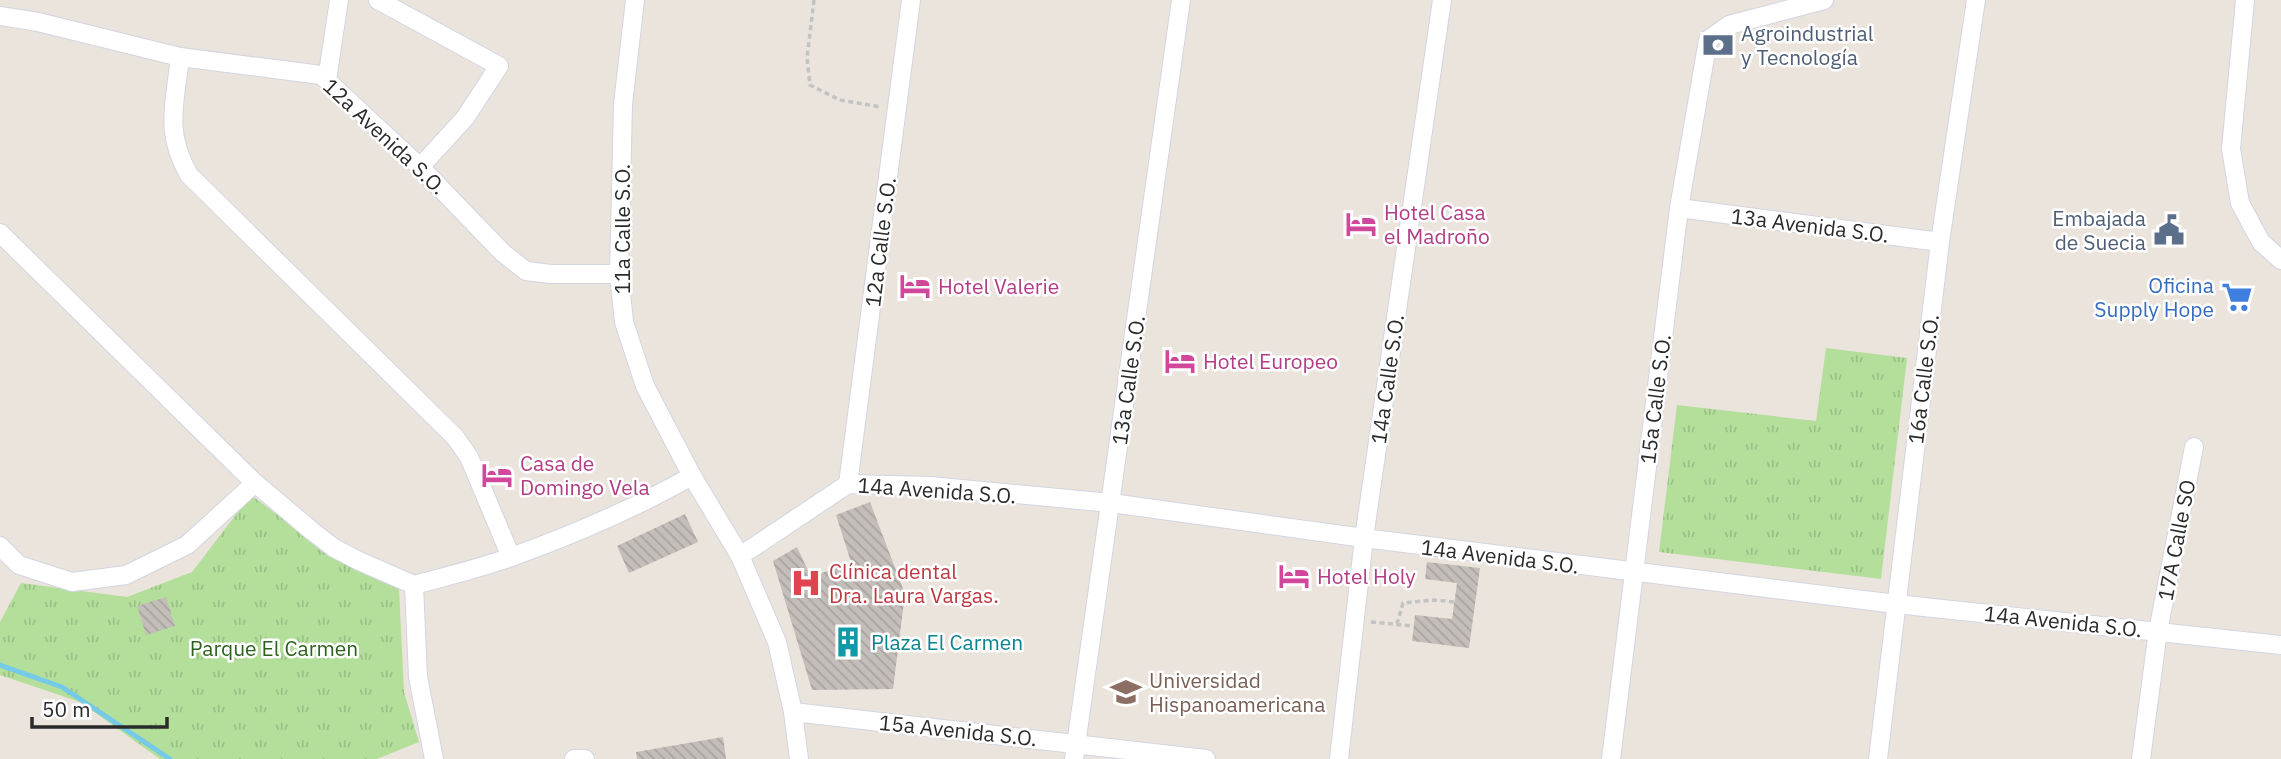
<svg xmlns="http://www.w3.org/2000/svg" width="2281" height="759" font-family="'IBM Plex Sans',sans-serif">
<defs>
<pattern id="grass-tufts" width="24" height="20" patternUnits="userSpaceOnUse" patternTransform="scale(1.75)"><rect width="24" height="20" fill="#b3df9b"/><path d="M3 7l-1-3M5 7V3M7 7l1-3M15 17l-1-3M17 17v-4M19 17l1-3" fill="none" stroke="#9ac086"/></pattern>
<pattern id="building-back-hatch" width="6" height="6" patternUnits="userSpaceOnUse" patternTransform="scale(1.75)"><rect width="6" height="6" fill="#c3beb9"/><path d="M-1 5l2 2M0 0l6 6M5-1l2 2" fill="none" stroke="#a8a39f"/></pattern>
</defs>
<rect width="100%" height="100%" fill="#ebe4dc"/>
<!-- grass -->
<g fill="url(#grass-tufts)">
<polygon points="1826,348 1907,358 1881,579 1659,552 1677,405 1816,421"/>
<polygon points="251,495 295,528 399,589 404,692 419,742 377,759 160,759 80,702 0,675 0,622 21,583 127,597 192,572"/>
</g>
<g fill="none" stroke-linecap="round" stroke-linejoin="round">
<!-- stream -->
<polyline stroke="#75cae7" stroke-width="5" points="0,665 62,687 170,759"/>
</g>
<!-- building -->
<g fill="url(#building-back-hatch)">
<polygon points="870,502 905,594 893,689 812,690 773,561 797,547 811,577 851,562 836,515"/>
<polygon points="685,514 698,542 629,573 617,546"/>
<polygon points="1427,562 1480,568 1469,648 1412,641 1415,615 1452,619 1457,583 1425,579"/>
<polygon points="166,597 175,626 146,635 137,606"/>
<polygon points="723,737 726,759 637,759 636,752"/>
</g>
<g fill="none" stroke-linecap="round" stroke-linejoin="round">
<!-- minor casing -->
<g stroke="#d2d5e2" stroke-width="20">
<g id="minor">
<polyline points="378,0 499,66 465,118 420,167"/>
<polyline points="635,0 623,104 619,274 624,322 645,386 692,476 740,556 777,642 793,712 799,759"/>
<polyline points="2245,0 2231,149 2240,203 2261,242 2281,260"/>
<polyline points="0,16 38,22 180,57 321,75 420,167 503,253 526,271 551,274 619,274"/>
<path d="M 180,57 C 175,104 164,131 189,175 L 455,437 L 469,457 L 511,557"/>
<polyline points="327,80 339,0"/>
<polyline points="1679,208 1940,242"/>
<polyline points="0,233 255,483 312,531 334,548 359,561 414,585"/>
<polyline points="848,484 911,0"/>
<polyline points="0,546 19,565 72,582 126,575 187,545 255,483"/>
<polyline points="740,556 848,484 930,486 1111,503 1364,538 1896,604 2281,645"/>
<path d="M 414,585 C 447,576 481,568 514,556 C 575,534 635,508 692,476"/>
<polyline points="414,585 418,677 434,759"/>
<polyline points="793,712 1206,759"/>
<polyline points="574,759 585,759"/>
<polyline points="1074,759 1181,0"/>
<polyline points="1339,759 1364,538 1442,0"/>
<polyline points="1611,759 1679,208 1708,40 1729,25 1824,0"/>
<polyline points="1878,759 1940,242 1976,0"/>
<polyline points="2141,759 2158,631 2194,447"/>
</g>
</g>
<!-- path -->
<g stroke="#c3c3c3" stroke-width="3.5" stroke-dasharray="5 3.5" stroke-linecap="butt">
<polyline points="814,0 807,58 810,85 840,100 881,107"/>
<polyline points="1371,622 1413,626"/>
<polyline points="1397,624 1403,603 1434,600 1455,602"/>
</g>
<!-- minor -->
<use href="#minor" stroke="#fff" stroke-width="18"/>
</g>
<!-- icons -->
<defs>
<g id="bank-bare" transform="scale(2.415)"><path d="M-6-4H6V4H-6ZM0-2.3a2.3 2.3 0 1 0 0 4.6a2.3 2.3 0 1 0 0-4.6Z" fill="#5c6f8a" stroke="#fff" stroke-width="2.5" paint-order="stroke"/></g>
<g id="hotel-bare" transform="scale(2.415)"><path d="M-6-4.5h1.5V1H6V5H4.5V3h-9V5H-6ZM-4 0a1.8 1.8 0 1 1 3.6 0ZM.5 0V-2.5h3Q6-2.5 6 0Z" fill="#d1479c" stroke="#fff" stroke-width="2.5" paint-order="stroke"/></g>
<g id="civic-bare" transform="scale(2.415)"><path d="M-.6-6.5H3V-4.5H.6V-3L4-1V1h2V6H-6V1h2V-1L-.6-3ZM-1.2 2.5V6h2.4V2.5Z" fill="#5c6f8a" stroke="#fff" stroke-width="2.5" paint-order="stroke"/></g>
<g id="supermarket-bare" transform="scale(2.415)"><path d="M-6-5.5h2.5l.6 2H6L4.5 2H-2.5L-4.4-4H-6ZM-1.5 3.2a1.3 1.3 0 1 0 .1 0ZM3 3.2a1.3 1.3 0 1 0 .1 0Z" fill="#3f7fe0" stroke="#fff" stroke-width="2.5" paint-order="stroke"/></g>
<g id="hospital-bare" transform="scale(2.415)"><path d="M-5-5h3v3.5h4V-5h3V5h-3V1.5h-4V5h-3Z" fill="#e0444e" stroke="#fff" stroke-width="2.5" paint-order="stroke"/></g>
<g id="building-bare" transform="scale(2.415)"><path d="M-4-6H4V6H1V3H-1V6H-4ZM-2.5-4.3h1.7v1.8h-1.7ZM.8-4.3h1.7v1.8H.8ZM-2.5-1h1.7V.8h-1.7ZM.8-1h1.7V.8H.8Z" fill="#0f9aa8" stroke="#fff" stroke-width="2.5" paint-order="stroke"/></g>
<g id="university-bare" transform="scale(2.415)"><path d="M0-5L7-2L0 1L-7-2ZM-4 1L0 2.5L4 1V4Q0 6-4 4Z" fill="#8d6e63" stroke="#fff" stroke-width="2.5" paint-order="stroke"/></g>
</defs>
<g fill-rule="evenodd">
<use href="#bank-bare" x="1718" y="45"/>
<use href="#hotel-bare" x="1361" y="224"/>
<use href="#civic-bare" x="2169" y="230"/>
<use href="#hotel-bare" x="915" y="286"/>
<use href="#supermarket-bare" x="2237" y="297"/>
<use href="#hotel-bare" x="1180" y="361"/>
<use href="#hotel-bare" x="497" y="475"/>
<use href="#hotel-bare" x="1294" y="576"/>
<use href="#hospital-bare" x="806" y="583"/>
<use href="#building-bare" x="848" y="642"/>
<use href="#university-bare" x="1126" y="692"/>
</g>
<g text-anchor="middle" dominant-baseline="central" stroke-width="5" stroke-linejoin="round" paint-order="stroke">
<!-- service labels -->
<g font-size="21" fill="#4e5e75" stroke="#fff" text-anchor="start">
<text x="1741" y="33">Agroindustrial<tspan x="1741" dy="24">y Tecnología</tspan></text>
<text x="2146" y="218" text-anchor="end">Embajada<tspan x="2146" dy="24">de Suecia</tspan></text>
</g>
<!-- street labels -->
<g font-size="21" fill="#2a2a2a" stroke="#fff">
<text transform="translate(385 136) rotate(43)">12a Avenida S.O.</text>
<text transform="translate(1810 225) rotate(7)">13a Avenida S.O.</text>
<text transform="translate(622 229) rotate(-90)">11a Calle S.O.</text>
<text transform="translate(880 242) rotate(-83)">12a Calle S.O.</text>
<text transform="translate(1387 379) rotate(-82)">14a Calle S.O.</text>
<text transform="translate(1923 379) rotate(-83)">16a Calle S.O.</text>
<text transform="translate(1128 380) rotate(-82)">13a Calle S.O.</text>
<text transform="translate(1655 399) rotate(-83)">15a Calle S.O.</text>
<text transform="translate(937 490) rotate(4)">14a Avenida S.O.</text>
<text transform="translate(2176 540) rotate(-79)">17A Calle SO</text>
<text transform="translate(1500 556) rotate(7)">14a Avenida S.O.</text>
<text transform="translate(2063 621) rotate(6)">14a Avenida S.O.</text>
<text transform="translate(958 730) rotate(6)">15a Avenida S.O.</text>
</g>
<!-- hotel labels -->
<g font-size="21" fill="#b23c85" stroke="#fff" text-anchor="start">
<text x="1384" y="212">Hotel Casa<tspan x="1384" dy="24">el Madroño</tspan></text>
<text x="938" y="286">Hotel Valerie</text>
<text x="1203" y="361">Hotel Europeo</text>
<text x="520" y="463">Casa de<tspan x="520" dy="24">Domingo Vela</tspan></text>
<text x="1317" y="576">Hotel Holy</text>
</g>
<!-- shop labels -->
<g font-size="21" fill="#366cbe" stroke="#fff" text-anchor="end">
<text x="2214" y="285">Oficina<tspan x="2214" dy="24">Supply Hope</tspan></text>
</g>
<!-- health labels -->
<g font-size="21" fill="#be3a42" stroke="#fff" text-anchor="start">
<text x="829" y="571">Clínica dental<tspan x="829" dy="24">Dra. Laura Vargas.</tspan></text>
</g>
<!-- culture labels -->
<g font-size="21" fill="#0d838f" stroke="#fff" text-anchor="start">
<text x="871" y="642">Plaza El Carmen</text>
</g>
<!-- park labels -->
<g font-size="21" fill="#2d621e" stroke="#fff">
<text x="274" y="648">Parque El Carmen</text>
</g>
<!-- education labels -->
<g font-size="21" fill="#785e54" stroke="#fff" text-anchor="start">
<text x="1149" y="680">Universidad<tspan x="1149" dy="24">Hispanoamericana</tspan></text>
</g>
</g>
<!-- scale -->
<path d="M32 717v10h135v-10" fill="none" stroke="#2a2a2a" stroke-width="3.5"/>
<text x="42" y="717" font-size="21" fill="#2a2a2a" stroke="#ffffff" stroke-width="5" paint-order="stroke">50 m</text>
</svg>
